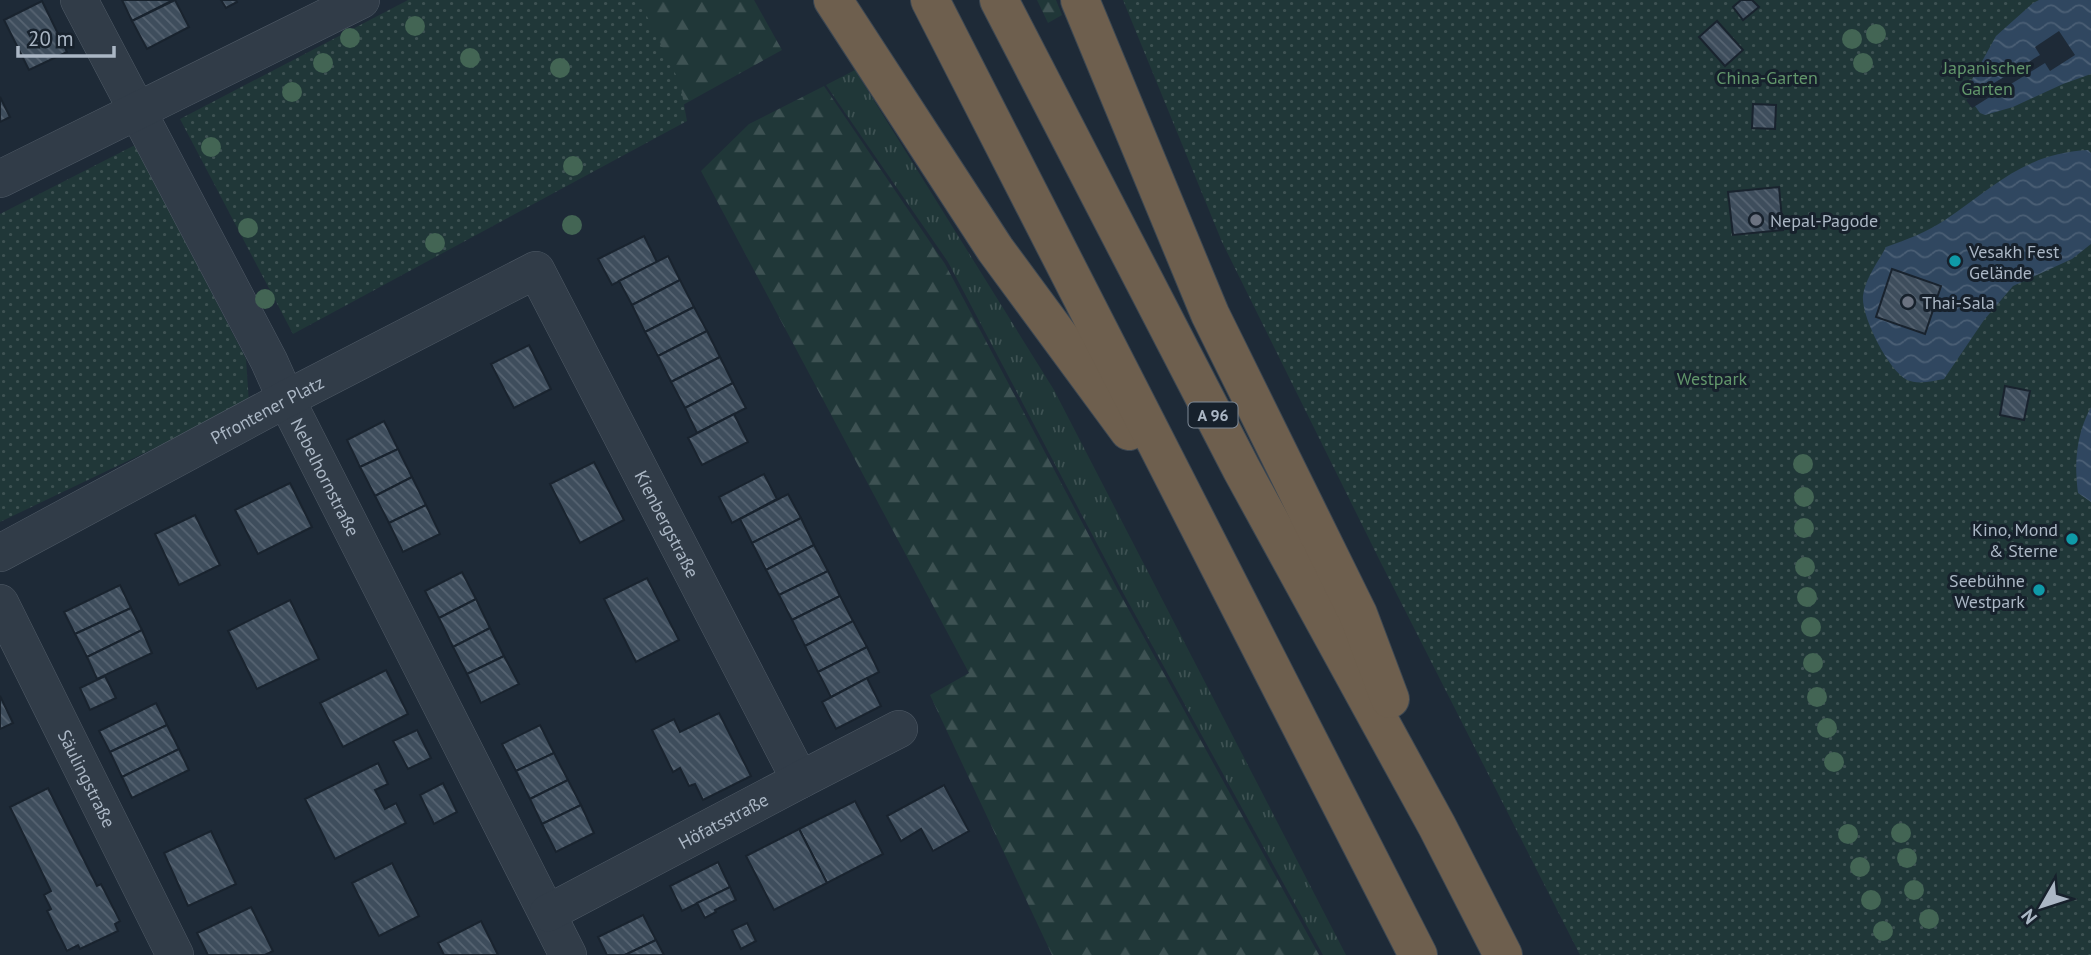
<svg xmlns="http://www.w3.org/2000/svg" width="2091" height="955" font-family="'PT Sans',sans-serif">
<defs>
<pattern id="grass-tufts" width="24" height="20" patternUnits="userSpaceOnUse" patternTransform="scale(1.75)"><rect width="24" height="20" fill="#203738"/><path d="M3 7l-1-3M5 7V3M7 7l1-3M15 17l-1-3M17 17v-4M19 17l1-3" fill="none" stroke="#3e5253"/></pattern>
<pattern id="forest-firs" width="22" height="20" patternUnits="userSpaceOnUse" patternTransform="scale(1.75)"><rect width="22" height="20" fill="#203738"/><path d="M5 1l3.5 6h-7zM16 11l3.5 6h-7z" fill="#3e5253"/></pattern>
<pattern id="park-dots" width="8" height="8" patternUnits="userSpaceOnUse" patternTransform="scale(1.75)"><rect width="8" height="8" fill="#203738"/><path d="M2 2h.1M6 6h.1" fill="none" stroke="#3e5253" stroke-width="1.8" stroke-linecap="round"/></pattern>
<pattern id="water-waves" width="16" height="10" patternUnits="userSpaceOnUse" patternTransform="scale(1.75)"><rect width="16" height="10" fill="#304760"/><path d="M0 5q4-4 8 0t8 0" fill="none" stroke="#4b5f75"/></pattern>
<pattern id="building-back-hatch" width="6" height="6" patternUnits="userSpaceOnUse" patternTransform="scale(1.75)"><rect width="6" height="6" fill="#3e4d5c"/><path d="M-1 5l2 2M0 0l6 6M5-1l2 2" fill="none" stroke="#576472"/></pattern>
</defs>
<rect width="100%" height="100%" fill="#1e2a37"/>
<!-- grass -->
<polygon fill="url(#grass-tufts)" points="855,70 1054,390 1346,955 1323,955 1121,589 948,262 826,85"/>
<!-- forest -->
<g fill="url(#forest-firs)">
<polygon points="541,0 754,0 782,50 627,136"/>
<polygon points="1037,0 1056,0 1062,15 1048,23"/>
<polygon points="824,86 945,264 1119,592 1319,955 1052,955 930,695 969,673 701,171 749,124"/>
</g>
<!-- park -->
<g fill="url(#park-dots)">
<polygon points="408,0 639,0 680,83 687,121 293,334 180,119"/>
<polygon points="1123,0 2091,0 2091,955 1580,955 1381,563 1222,242"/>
<polygon points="135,145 246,359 249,403 0,522 0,214"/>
</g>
<!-- water -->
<g fill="url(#water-waves)">
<polygon points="2039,0 2091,0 2091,74 2063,84 2013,107 1985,115 1980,113 1965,92 1996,36 2033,3"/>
<path d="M 2088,150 L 2091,153 L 2091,244 L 2072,259 L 2013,286 L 1984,320 L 1944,379 C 1933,381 1918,385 1907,380 C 1888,370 1861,316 1863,296 C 1865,279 1878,262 1886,247 C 1906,240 1927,232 1945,220 C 1994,187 2025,153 2088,150 Z"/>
<path d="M 2091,407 L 2091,502 L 2078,493 C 2074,463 2076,435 2091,407 Z"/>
</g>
<!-- pier -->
<polygon fill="#1e2a37" points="2059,31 2075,55 2050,71 2045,63 1972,108 1966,100 2040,55 2035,47"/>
<!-- building -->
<g fill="url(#building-back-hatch)" stroke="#19232e" stroke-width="2">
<polygon points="122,0 173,0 132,21"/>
<polygon points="175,0 189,27 147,49 132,21"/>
<polygon points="221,0 236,0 237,2 226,8"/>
<polygon points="1741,0 1752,0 1759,7 1743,20 1733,7"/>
<polygon points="42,1 67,52 29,70 4,20"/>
<polygon points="1717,21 1743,50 1725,66 1699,37"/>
<polygon points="0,97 10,117 0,122"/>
<polygon points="1753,104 1776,105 1775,129 1752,128"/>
<polygon points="1779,187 1783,230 1733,235 1728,192"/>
<polygon points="644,236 657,262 612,285 598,259"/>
<polygon points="668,256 680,280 632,305 619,281"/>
<polygon points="1892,269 1941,286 1925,334 1876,317"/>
<polygon points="680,280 694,307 645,332 632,305"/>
<polygon points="694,307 707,331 658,356 645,332"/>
<polygon points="707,331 720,357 671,382 658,356"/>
<polygon points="529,345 551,389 514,408 491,364"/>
<polygon points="720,357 733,383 685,408 671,382"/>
<polygon points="733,383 746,408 697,433 685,408"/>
<polygon points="2005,386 2030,391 2024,420 2000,415"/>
<polygon points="734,414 748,442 702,465 688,438"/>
<polygon points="384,421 398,449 360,467 347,440"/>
<polygon points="398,449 412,477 375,496 360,467"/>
<polygon points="594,462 624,520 580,543 550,484"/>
<polygon points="764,474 777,499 732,523 719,497"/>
<polygon points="412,477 426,505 389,523 375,496"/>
<polygon points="290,483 312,527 258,554 235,510"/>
<polygon points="788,494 801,518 752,543 740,519"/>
<polygon points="426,505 440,534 403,552 389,523"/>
<polygon points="195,515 220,565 179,585 155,534"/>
<polygon points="801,518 814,545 766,570 752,543"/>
<polygon points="814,545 828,571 779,595 766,570"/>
<polygon points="828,571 840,596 792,620 779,595"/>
<polygon points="462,572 476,599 439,618 425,591"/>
<polygon points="647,578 679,640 636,662 604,599"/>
<polygon points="120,585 131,608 75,634 64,612"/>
<polygon points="840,596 853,621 805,646 792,620"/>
<polygon points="476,599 490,628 453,647 439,618"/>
<polygon points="290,600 319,659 257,689 228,631"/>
<polygon points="131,608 142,630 87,657 75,634"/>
<polygon points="853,621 867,647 818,672 805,646"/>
<polygon points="490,628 504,656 467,674 453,647"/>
<polygon points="142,630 152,653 97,679 87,657"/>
<polygon points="867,647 879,672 831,697 818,672"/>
<polygon points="504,656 519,684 481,703 467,674"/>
<polygon points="386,670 408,714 343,747 320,703"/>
<polygon points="105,676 116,698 90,710 80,688"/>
<polygon points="867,678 881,706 836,729 822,702"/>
<polygon points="0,696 13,723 0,729"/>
<polygon points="156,703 167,725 110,752 99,731"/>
<polygon points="719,713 751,776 703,800 695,784 689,786 680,768 673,772 652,730 674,719 680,732"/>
<polygon points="167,725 179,749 122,777 110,752"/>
<polygon points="540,725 554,753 516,771 502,744"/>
<polygon points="417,730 431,758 408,769 393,741"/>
<polygon points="179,749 189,770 132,798 122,777"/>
<polygon points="554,753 568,780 530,799 516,771"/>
<polygon points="378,763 388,784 375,790 385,809 396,803 406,823 335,859 305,799"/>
<polygon points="568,780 581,805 542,824 530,799"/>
<polygon points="443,783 457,812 434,824 420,795"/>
<polygon points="944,785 969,831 933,851 921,829 901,841 887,816"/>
<polygon points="48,788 97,886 101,884 120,921 115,924 118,931 80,949 78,945 67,951 47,911 51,909 44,895 51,891 10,807"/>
<polygon points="855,801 883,854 827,883 799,829"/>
<polygon points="581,805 594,833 556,852 542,824"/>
<polygon points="799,829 827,883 774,910 746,856"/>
<polygon points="211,831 236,884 188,906 164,853"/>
<polygon points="718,862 730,887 682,911 670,886"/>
<polygon points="392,863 419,916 379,936 352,883"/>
<polygon points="730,887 736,900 715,910 716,912 705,918 697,903"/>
<polygon points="251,907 273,951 265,955 208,955 197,933"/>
<polygon points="643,915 656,940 625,955 607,955 598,937"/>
<polygon points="481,921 498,955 444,955 438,943"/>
<polygon points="747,923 756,941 741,949 732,930"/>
<polygon points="656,940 664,955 625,955"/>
</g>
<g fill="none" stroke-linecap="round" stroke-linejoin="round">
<!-- minor casing -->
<g stroke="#4f5a66" stroke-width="38">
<g id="minor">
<path id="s1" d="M 79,0 L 269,361 L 286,399 L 568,955"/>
<polyline points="0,179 361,0"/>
<path id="s2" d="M 0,553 L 286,399 L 536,270 L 800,780"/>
<path id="s3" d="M 0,603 L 175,955"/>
<path id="s4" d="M 548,913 L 800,780 L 899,729"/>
</g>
</g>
<!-- highway casing -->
<g stroke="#3c4752" stroke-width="40">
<g id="highway">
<polyline points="833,0 995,249 1129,431"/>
<polyline points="930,0 1418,955"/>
<polyline points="999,0 1242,470 1437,826 1503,955"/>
<polyline points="1080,0 1210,314 1358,614 1390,699"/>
</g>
</g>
<!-- minor -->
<use href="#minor" stroke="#313c48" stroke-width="37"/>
<!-- highway -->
<use href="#highway" stroke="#6e5f4e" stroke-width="38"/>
</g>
<!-- trees -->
<g fill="#436554">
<circle cx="415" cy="26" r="10"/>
<circle cx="1876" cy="34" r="10"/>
<circle cx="350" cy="38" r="10"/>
<circle cx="1852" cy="39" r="10"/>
<circle cx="470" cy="58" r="10"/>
<circle cx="323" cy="63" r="10"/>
<circle cx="1863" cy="63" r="10"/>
<circle cx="560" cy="68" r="10"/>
<circle cx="292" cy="92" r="10"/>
<circle cx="211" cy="147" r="10"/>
<circle cx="573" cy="166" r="10"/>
<circle cx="572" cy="225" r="10"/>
<circle cx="248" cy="228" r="10"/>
<circle cx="435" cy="243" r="10"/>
<circle cx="265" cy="299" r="10"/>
<circle cx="1803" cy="464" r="10"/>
<circle cx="1804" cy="497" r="10"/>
<circle cx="1804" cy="528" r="10"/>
<circle cx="1805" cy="567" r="10"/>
<circle cx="1807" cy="597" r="10"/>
<circle cx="1811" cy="627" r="10"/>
<circle cx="1813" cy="663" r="10"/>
<circle cx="1817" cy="697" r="10"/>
<circle cx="1827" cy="728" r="10"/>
<circle cx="1834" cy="762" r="10"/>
<circle cx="1901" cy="833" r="10"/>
<circle cx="1848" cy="834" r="10"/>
<circle cx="1907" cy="858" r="10"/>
<circle cx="1860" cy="867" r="10"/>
<circle cx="1914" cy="890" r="10"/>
<circle cx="1871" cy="900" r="10"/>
<circle cx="1929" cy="919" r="10"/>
<circle cx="1883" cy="931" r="10"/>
</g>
<!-- markers -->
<g fill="#6b7280" stroke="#17212c" stroke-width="2.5">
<circle cx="1756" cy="220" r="7"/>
<circle cx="1908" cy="302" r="7"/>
</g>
<g fill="#0f9aa8" stroke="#17212c" stroke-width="2.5">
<circle cx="1955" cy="261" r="7"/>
<circle cx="2072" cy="539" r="7"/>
<circle cx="2039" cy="590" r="7"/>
</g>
<g text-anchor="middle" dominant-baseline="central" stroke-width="6" stroke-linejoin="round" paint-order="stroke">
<!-- shield labels -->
<rect fill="#17212c" stroke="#7f8a97" stroke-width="2" x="1188.5" y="402.5" width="49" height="25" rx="5"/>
<g font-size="16" font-weight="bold" fill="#abb7c5">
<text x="1213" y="415">A 96</text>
</g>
<!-- park labels -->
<g font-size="18" fill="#62966b" stroke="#17212c">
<text x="1987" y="67">Japanischer<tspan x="1987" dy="21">Garten</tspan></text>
<text x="1767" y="77">China-Garten</text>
<text x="1712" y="378">Westpark</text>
</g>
<!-- poi labels -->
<g font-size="18" fill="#abb7c5" stroke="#17212c" text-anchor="start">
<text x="1770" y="220">Nepal-Pagode</text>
<text x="1969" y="251">Vesakh Fest<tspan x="1969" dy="21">Gelände</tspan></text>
<text x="1922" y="302">Thai-Sala</text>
<text x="2058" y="529" text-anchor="end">Kino, Mond<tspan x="2058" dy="21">&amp; Sterne</tspan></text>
<text x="2025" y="580" text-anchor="end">Seebühne<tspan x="2025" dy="21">Westpark</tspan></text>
</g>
<!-- street labels -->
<g font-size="18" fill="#abb7c5" stroke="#17212c">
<text stroke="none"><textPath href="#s2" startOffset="303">Pfrontener Platz</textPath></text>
<text stroke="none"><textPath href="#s1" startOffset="537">Nebelhornstraße</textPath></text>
<text stroke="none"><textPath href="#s2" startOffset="892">Kienbergstraße</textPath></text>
<text stroke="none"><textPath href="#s3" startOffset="196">Säulingstraße</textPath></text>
<text stroke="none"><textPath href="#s4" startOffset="198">Höfatsstraße</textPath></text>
</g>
</g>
<!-- north arrow -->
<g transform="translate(2042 906) rotate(231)" stroke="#17212c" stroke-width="5" paint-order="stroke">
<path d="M0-5L12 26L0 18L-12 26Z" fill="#abb7c5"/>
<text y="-10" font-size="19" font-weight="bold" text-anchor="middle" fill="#abb7c5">N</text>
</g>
<!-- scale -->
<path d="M18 46v10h96v-10" fill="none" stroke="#abb7c5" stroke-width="3.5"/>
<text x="28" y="46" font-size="21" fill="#abb7c5" stroke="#17212c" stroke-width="5" paint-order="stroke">20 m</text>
</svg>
